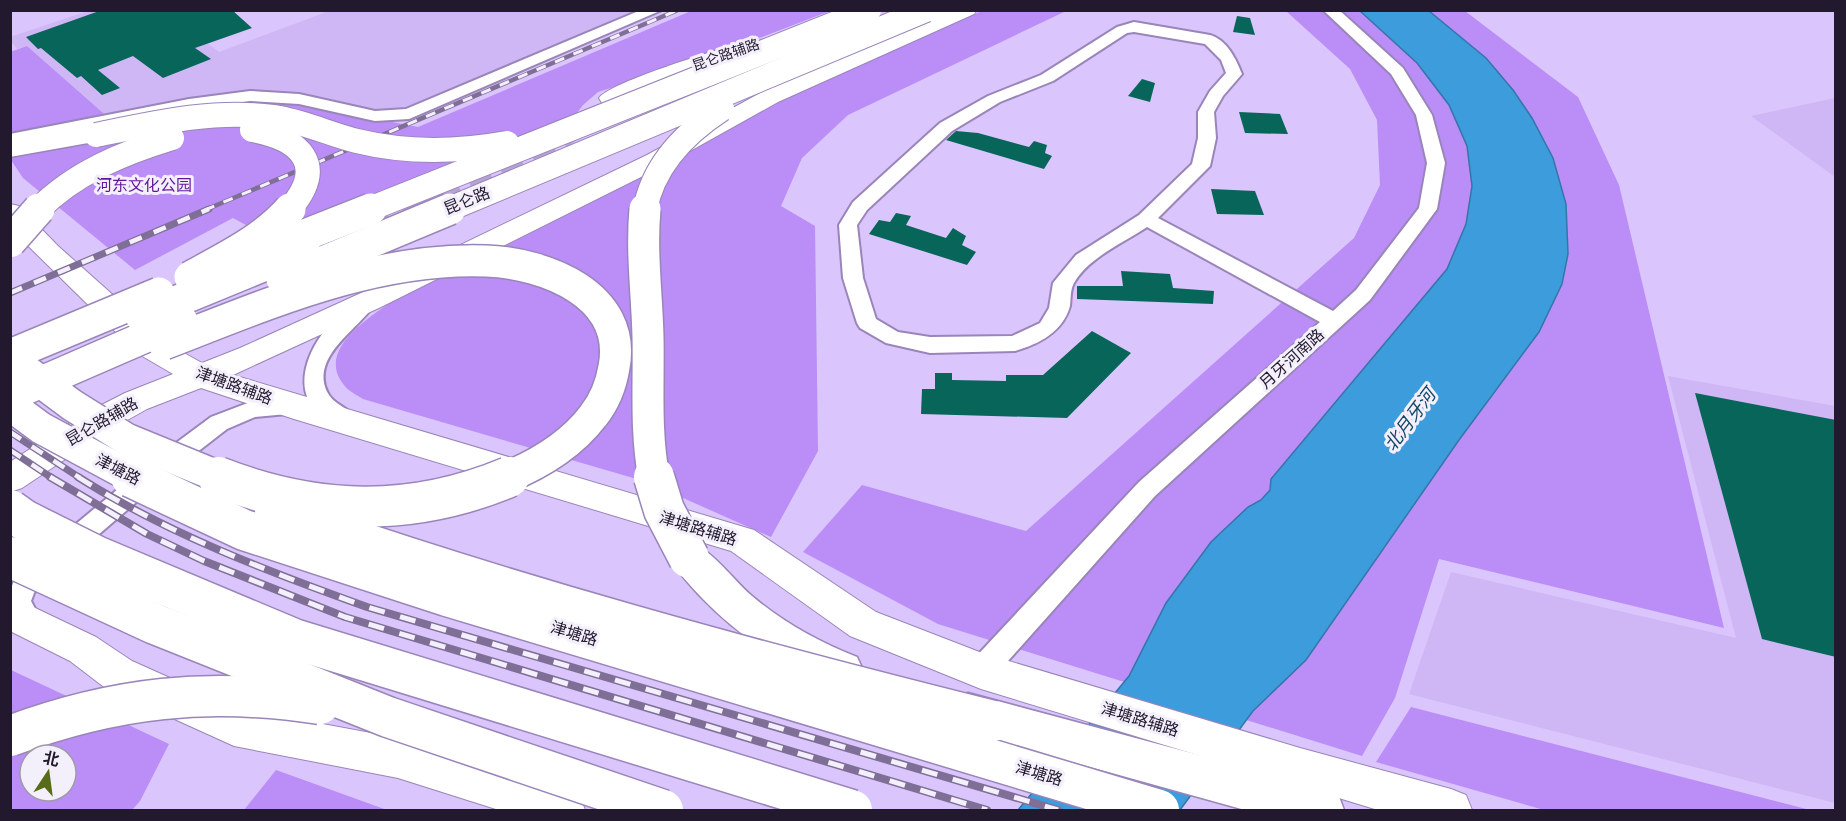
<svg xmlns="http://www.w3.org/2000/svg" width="1846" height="821" font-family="'Nunito Sans','Noto Sans SC',sans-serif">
<rect width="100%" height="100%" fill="#dbc5fd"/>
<!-- built -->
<g fill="#cfb7f5">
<polygon points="91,10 163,11 219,52 329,11 661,11 404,119 261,98 111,120 27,46 17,49 11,41 10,37"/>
<polygon points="1835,98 1835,177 1751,116"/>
<polygon points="1668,376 1835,406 1835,803 1409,694 1451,572 1736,638"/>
</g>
<!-- green -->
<g fill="#ba8df7" fill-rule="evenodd">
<polygon points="691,11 830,11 718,54 598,92 583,105 573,118 275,241 233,218 135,270 23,178 11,160 10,52 27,46 111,120 165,110 257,101 283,101 418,127"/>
<path d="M 982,11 L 1066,11 L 848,115 L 802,158 L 781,206 L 815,226 L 818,451 L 771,537 L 647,482 L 363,399 C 357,395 348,391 344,385 C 315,350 370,317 394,300 L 758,109 Z"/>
<polygon points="1286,11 1465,11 1578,97 1619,185 1724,628 1439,559 1395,698 1362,756 938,624 803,552 862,485 1026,531 1354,238 1380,185 1377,120 1350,69"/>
<path d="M 11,670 L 169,744 L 140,801 L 132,810 L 11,810 ZM 30,755 L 66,755 L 66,791 L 30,791 Z"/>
<polygon points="1411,707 1810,810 1544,810 1376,762"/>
<polygon points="276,770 387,810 244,810"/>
</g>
<!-- water -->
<polygon fill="#3d9cdc" stroke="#3575a8" stroke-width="1.5" points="1360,11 1429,11 1486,58 1513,90 1532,118 1553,158 1566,204 1568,254 1562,284 1539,332 1459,440 1306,660 1253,711 1180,810 1018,810 1129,676 1166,603 1211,542 1248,507 1261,500 1270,490 1271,479 1447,269 1466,224 1472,186 1467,146 1449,105 1417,63"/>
<!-- building -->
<g fill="#08655a">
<polygon points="102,10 232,10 252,28 195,48 211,59 163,78 133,56 98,70 120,88 102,95 81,76 77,78 41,48 38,49 26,37"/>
<polygon points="1237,16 1250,18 1255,35 1233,32"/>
<polygon points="1142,79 1155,83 1150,102 1128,96"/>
<polygon points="1239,112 1280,114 1288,134 1245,133"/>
<polygon points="956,131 978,133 1029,147 1034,141 1047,145 1045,153 1052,156 1044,169 946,140"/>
<polygon points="1211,189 1255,191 1264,215 1217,214"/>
<polygon points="896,213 911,216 906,225 946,238 953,228 966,236 962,245 976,252 967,265 869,234 879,220 890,222"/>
<polygon points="1121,271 1170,274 1173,288 1214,291 1213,304 1077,299 1077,286 1123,286"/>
<polygon points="1092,331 1131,353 1067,418 921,414 922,389 935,389 935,373 952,373 952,380 1006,381 1006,375 1043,375"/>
<polygon points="1695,393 1836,420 1836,657 1762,639"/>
</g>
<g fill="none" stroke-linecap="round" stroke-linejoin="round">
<!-- secondary-tunnel-far1 -->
<polyline stroke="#b6a3d4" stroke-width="23" stroke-dasharray="23 11" stroke-linecap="butt" points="407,210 525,161 570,131"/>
<!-- secondary-tunnel -->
<polyline stroke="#b6a3d4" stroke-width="29" stroke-dasharray="29 15" stroke-linecap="butt" points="281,263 411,209"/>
<!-- street casing -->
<g stroke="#9985b9" stroke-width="4">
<g id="street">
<polygon points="641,10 662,10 409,119 375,121 299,104 250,101 189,109 10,144 10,134 189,99 250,91 299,94 375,111 406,109"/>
<path d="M 1323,10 L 1339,10 L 1403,68 L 1432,115 L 1445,163 L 1437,209 L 1370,300 L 1155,496 L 991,680 L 981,684 L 971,680 L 967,671 L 971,662 L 1139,482 L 1320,322 L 1147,227 C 1123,243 1088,258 1074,283 C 1070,290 1071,299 1070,306 C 1063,332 1039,344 1015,351 L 930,353 L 886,343 L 860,328 L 857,323 L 843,278 L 839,225 L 853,202 L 940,123 L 988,96 L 1041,75 L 1117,27 L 1134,22 L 1210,35 C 1227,40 1236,59 1242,74 L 1223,96 L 1214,112 L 1216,138 L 1210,166 L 1158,218 L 1333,311 L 1356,290 L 1419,208 L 1427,163 L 1416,115 L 1391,74 ZM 1134,32 L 1205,44 L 1221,60 L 1226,73 L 1210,91 L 1198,112 L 1198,138 L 1192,164 L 1139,215 L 1076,255 L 1053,283 L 1049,308 L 1040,323 L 1012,336 L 930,337 L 898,332 L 876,319 L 863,278 L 857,225 L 867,210 L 952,131 L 1000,102 L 1053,81 L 1127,33 Z"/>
<path d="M 363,299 L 370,301 L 373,306 C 359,329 307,358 329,395 C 336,406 350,408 356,419 L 353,425 L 345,428 C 289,410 298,361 330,324 C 339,314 350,303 363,299 Z"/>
<path d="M 290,399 L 298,401 L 301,407 L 298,413 L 255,417 L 227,429 L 169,474 L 41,584 L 34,593 L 31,601 L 41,620 L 37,628 L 28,632 L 19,628 C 6,605 6,588 23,568 L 153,460 L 211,417 L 253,401 Z"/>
</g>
</g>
<!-- secondary casing -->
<g stroke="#9985b9" stroke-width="2">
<g id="secondary">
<polygon points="949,10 977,10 974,14 778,102 665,165 381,307 233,375 754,530 876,612 982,653 1300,748 1451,789 1466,795 1472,810 1378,810 981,689 850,636 731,551 294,419 201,388 147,409 106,432 22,488 10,492 10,462 84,414 125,393 173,374 137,353 10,228 10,204 19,206 58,246 132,312 159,339 202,363 240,348 361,293 647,155 762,92"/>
<path d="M 749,41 L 757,42 L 760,47 L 757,52 L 638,93 L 618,103 L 610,105 L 602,103 L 599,98 C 610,82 725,47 749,41 Z"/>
<polygon points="10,596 96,637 132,661 237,708 398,738 564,789 579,795 585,810 499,810 398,778 234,746 104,687 70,661 10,631"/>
</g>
</g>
<!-- highway casing -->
<g stroke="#9985b9" stroke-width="3">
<g id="highway">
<polygon points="929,10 958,10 956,15 904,38 896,40 888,38 885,33 888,28"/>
<polygon points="96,127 105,130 109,135 105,140 10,157 10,141"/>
<path d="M 689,542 C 714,551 732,579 752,596 C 784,623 819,642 857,657 L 863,670 L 857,683 L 843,689 C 789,668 742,640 701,597 C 690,585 678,573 670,558 L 676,547 Z"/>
<polygon points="968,693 1322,788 1338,794 1344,810 1245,810 968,733 953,727 947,713 953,699"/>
</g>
</g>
<!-- street -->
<use href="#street" fill="#fff" fill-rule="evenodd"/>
<!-- secondary -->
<use href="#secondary" fill="#fff" fill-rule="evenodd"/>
<!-- highway -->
<use href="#highway" fill="#fff" fill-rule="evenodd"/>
<!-- rail-far2 casing -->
<g stroke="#7f6f96" stroke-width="4.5">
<polyline id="rail-far2" points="205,210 678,10"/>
</g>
<!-- rail-far1 casing -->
<g stroke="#7f6f96" stroke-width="7">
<g id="rail-far1">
<polyline points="10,293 209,209"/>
<polyline points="10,432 80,478"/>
<polyline points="10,450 52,478"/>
</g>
</g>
<!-- rail casing -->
<g stroke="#7f6f96" stroke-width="8">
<g id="rail">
<polyline points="50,477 147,534 204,561 345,617 987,810"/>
<path d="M 78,477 C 168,534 267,571 367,607 L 1058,810"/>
</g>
</g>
<!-- rail-far2 -->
<use href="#rail-far2" stroke="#f4f0fb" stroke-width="3" stroke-dasharray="10" stroke-linecap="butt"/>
<!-- rail-far1 -->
<use href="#rail-far1" stroke="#f4f0fb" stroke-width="4.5" stroke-dasharray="13" stroke-linecap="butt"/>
<!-- rail -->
<use href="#rail" stroke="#f4f0fb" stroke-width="5" stroke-dasharray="16" stroke-linecap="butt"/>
<!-- highway-bridge-far2 casing -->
<g stroke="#9985b9" stroke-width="26" stroke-linecap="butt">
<g id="highway-bridge-far2">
<path d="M 252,130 C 301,139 328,165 289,210"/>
<path d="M 96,135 C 154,123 214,109 273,117 C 302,121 329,134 357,141 C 406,153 457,152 507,143"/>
<path d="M 38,210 C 74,173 123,153 172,138"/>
<polyline points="367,210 869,10"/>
<polyline points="447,210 926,10"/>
<path d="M 645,210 C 653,165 685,133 722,109"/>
</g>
</g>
<!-- highway-bridge-far1 casing -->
<g stroke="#9985b9" stroke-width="34" stroke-linecap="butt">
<g id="highway-bridge-far1">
<path d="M 645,209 C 641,252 647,294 648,337 C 649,384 645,431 654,478"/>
<polyline points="10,242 39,209"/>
<polyline points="277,246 371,209"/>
<path d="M 190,277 C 225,258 264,239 290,209"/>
<polyline points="282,279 450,209"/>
<polyline points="141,316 304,249"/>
<path d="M 164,344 C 268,304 373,257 486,261 C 545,263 628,295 614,367 C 611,386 605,401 593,416 C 571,445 537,465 505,478"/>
<polyline points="10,355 159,293"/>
<polyline points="10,359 72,405 147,452"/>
<polyline points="23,390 182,321"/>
<polyline points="10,405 41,428 134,478"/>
<polyline points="129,440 222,478"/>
</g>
</g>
<!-- highway-bridge casing -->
<g stroke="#9985b9" stroke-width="43" stroke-linecap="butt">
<g id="highway-bridge">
<polyline points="131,477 244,530 447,596 1159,810"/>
<path d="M 218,477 C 316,515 411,518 509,477"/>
<polyline points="654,477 664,510 689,558"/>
<polyline points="10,510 24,520 96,556 294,639 852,810"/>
<path d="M 275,513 C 510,595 752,661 993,721"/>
<polyline points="10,557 155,624 388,717 663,810"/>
<path d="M 10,736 C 115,697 209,687 320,704"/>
</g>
</g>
<!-- highway-bridge-far2 -->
<use href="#highway-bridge-far2" stroke="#fff" stroke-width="24"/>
<!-- highway-bridge-far1 -->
<use href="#highway-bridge-far1" stroke="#fff" stroke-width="31"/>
<!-- highway-bridge -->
<use href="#highway-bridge" stroke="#fff" stroke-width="40"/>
</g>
<g text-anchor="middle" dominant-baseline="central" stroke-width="6" stroke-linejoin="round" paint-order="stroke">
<!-- far-street labels -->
<g font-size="14" fill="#22192e" stroke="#f4f0fb">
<text transform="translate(726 55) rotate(-19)">昆仑路辅路</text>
</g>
<!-- park labels -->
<g font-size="16" fill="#5f179c" stroke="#f4f0fb">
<text x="144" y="186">河东文化公园</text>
</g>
<!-- street labels -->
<g font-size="16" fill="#22192e" stroke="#f4f0fb">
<text transform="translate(467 201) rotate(-22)">昆仑路</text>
<text transform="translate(1292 359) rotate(-42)">月牙河南路</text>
<text transform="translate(234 386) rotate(20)">津塘路辅路</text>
<text transform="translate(102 422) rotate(-30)">昆仑路辅路</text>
<text transform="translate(118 470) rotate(27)">津塘路</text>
<text transform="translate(698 529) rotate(17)">津塘路辅路</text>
<text transform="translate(574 634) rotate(17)">津塘路</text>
<text transform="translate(1140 720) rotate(17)">津塘路辅路</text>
<text transform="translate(1039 774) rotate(17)">津塘路</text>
</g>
<!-- water labels -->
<g font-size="18" font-style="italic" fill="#124566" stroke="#f4f0fb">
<text transform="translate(1410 420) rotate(-53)">北月牙河</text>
</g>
</g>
<!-- border -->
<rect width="1846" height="821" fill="none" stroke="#22192e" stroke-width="24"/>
<!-- north arrow -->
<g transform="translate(48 773) rotate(13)"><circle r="28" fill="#f4f0fb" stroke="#a09aa9" stroke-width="1.5"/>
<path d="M0-4.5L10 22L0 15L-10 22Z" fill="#576b18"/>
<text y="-9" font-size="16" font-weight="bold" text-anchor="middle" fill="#22192e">北</text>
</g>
</svg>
